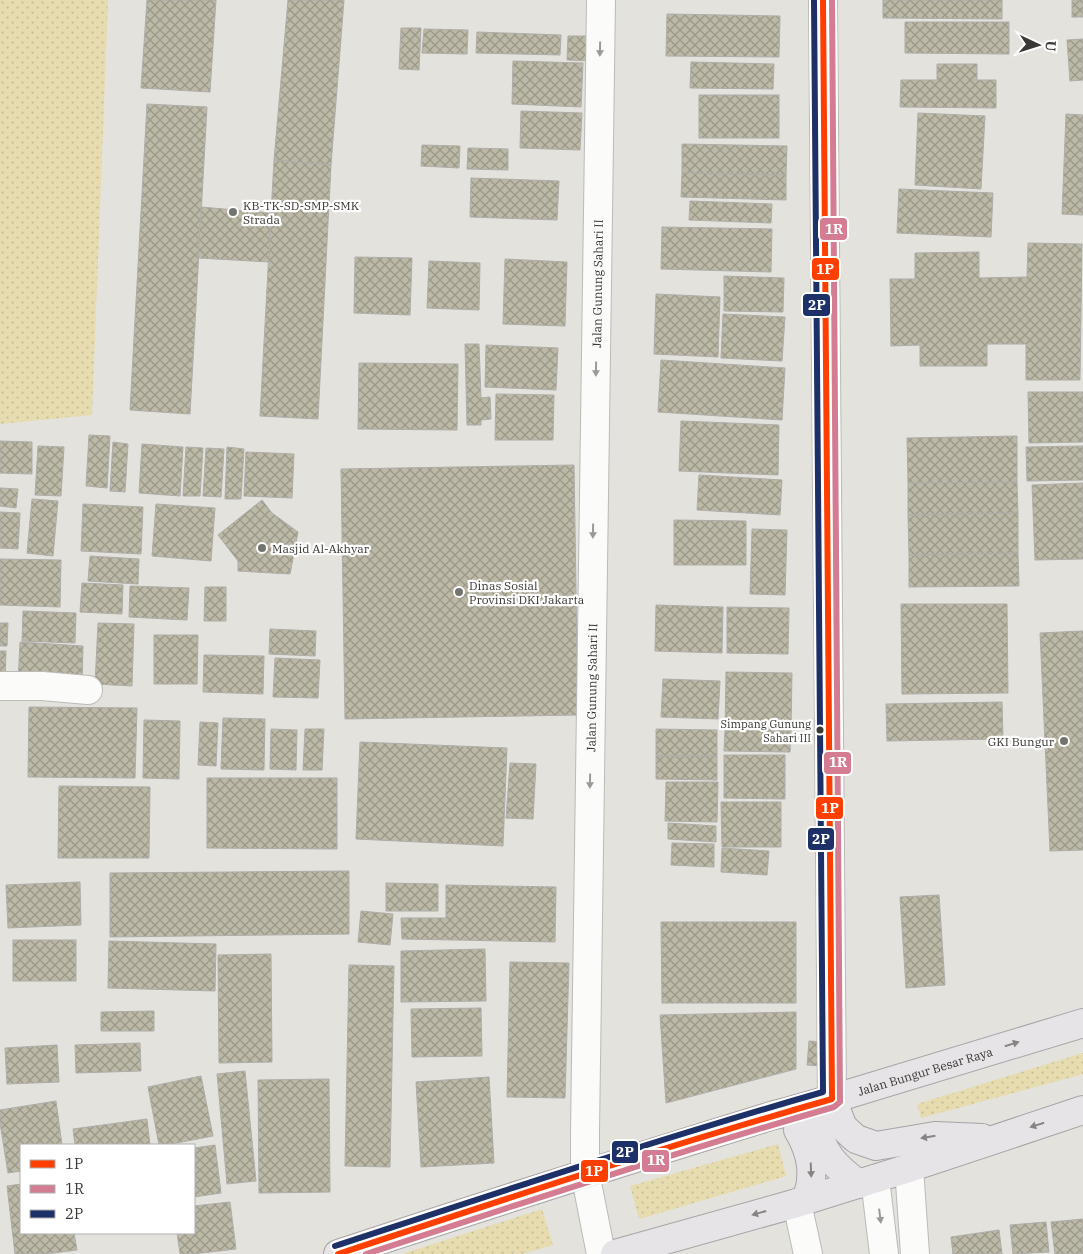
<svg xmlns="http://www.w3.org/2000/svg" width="1083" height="1254" font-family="'IBM Plex Serif',serif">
<defs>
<pattern id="green-dots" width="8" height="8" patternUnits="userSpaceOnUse" patternTransform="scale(1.25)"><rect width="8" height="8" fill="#e6dcaf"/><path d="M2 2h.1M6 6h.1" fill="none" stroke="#c6be97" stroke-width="1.8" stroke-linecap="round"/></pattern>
<pattern id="building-cross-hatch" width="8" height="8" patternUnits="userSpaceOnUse" patternTransform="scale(1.25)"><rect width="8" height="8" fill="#bdb9a7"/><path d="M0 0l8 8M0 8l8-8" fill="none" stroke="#9b9789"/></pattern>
</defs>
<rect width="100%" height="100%" fill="#e3e2dd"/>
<!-- green -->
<g fill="url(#green-dots)">
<polygon points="0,0 108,0 92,415 0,424"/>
<polygon points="1083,1053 1083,1074 921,1118 917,1104"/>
<polygon points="778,1144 786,1176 639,1219 630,1186"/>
<polygon points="542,1209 553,1245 522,1254 402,1254"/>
</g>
<!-- building -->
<g fill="url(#building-cross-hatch)" stroke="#aeada9">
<polygon points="147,0 216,0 210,92 141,88"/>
<polygon points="288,0 344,0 331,165 274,160"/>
<polygon points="883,0 1002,0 1002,19 883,18"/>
<rect x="1072" y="0" width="11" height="17"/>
<polygon points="667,14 780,16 779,57 666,56"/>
<polygon points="905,22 1009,22 1009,54 905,53"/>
<polygon points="401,28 421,28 419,70 399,69"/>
<polygon points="424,29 468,30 467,54 422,53"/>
<polygon points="477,32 561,35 560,55 476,53"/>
<polygon points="568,36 591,36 590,61 567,60"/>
<polygon points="1083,39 1083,80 1070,81 1067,40"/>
<polygon points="513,61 583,63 581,107 512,104"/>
<polygon points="691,62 774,64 773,89 690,88"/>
<polygon points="937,64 977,64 977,80 996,80 996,108 900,107 901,80 937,80"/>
<rect x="699" y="95" width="80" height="43"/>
<polygon points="147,104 207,107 190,414 130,410"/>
<polygon points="521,111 582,113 580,150 520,148"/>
<polygon points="918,113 985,116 981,189 915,185"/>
<polygon points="1066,114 1083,115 1083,215 1062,214"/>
<polygon points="682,144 787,146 786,175 682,173"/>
<polygon points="422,145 460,146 459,168 421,166"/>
<polygon points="468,148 508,149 508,170 467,169"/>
<polygon points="274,160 331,165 318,419 260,416"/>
<polygon points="682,173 786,175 786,200 681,197"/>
<polygon points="471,178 559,181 557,220 470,217"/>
<polygon points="899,189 993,193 991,237 897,233"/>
<polygon points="690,201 772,204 771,223 689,220"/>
<polygon points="201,207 271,213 269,262 198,258"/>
<polygon points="662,227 772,229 771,272 661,269"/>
<polygon points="1028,243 1082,244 1080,380 1026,380 1026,344 987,344 987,366 920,366 920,345 891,346 890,279 915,279 915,253 979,252 979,278 1027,277"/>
<polygon points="355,257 412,258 410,315 354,313"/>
<polygon points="505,259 567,262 565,326 503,324"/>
<polygon points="429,261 480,263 479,310 427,308"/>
<polygon points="724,276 784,278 783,312 724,311"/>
<polygon points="656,294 720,297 718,357 654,354"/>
<polygon points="723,314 785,317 782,361 721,358"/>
<polygon points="465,344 479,344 481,398 490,397 491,419 481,420 481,425 467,425"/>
<polygon points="486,345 558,348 556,390 485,387"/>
<polygon points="661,360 785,368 782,420 658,412"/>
<polygon points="359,363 458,364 457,430 358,429"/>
<polygon points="1028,392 1083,392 1083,442 1029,443"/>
<polygon points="496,394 554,395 553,440 495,440"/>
<polygon points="681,421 779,425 778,475 679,471"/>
<polygon points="89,435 110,436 107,488 86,486"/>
<polygon points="1017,436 1017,482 908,483 907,438"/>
<polygon points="0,441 32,442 32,474 0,473"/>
<polygon points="113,442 128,444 125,492 110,491"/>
<polygon points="142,444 183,447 180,496 139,493"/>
<polygon points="38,446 64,447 61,496 35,495"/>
<polygon points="1083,446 1083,480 1027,481 1026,447"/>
<polygon points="186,447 203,448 200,496 183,496"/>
<polygon points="227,447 244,449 241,499 225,499"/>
<polygon points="206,448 224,449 221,497 203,496"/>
<polygon points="246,452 294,454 292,498 244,496"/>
<polygon points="574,465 578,715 345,719 341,469"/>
<polygon points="699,475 782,480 780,515 697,510"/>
<polygon points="1017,482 1018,513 908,515 908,483"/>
<polygon points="1083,483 1083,559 1035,560 1032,485"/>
<polygon points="0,488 18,489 16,508 0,506"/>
<polygon points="32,499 58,501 53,556 27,553"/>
<polygon points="262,500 272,513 298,532 290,574 238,571 238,561 218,535"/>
<polygon points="83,504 143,507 141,554 81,551"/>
<polygon points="156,504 215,508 211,561 152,556"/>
<polygon points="0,512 20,513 18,549 0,548"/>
<polygon points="1018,513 1018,553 909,555 908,515"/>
<polygon points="674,520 746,521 746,565 674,565"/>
<polygon points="752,529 787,530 785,595 750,594"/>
<polygon points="1018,553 1019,586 909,587 909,555"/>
<polygon points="90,556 139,559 138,584 88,581"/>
<polygon points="0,559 61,560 60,607 0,605"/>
<polygon points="82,583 123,585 122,614 80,612"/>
<polygon points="130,586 189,588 187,620 129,617"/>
<polygon points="205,587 226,587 226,621 204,621"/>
<polygon points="901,604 1007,604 1008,693 902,694"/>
<polygon points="656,605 723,607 722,653 655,651"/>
<polygon points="727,607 789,608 788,654 727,653"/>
<polygon points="23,611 76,613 75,643 22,641"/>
<polygon points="0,623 8,623 7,646 0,646"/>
<polygon points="98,623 134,624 132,686 95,684"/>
<polygon points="270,629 316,631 315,656 269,654"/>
<polygon points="1083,631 1083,850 1050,851 1040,633"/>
<polygon points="154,635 198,635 197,684 154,684"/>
<polygon points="20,642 83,646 82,687 18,684"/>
<polygon points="0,651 6,651 5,681 0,681"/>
<polygon points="204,655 264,656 263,694 203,692"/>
<polygon points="275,658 320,660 318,698 273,697"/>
<polygon points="726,672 792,673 791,731 725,730"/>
<polygon points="663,679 720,681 718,719 661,717"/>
<polygon points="1002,702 1003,739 887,741 886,704"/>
<polygon points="29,707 137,708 135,778 28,777"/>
<polygon points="223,718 265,719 264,770 221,769"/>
<polygon points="144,720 180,721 179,779 143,778"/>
<polygon points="200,722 218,723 216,766 198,765"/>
<polygon points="271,729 297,730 296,770 270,769"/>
<polygon points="305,729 324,729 322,770 303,770"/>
<polygon points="656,729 717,730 717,756 656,756"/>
<polygon points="725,730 791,731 790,752 724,751"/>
<polygon points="360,742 507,748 503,846 356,839"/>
<polygon points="724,755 785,755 785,799 724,798"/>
<polygon points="656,756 717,756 717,780 656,779"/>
<polygon points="510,763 536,764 533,819 506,818"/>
<polygon points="207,778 337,778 337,849 207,848"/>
<polygon points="666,782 718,782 717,822 665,821"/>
<polygon points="59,786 150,787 149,858 58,858"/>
<polygon points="721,802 781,802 781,847 722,847"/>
<polygon points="668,823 716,826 716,842 668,839"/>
<polygon points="672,843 714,844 714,867 671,865"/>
<polygon points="722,848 769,851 767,875 721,872"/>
<polygon points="349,871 349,934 110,937 110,873"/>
<polygon points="80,882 81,925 8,928 6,885"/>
<polygon points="386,883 438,884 438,911 386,911"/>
<polygon points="446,885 556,887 555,942 402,939 401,918 446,918"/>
<polygon points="939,895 945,985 906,988 900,897"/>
<polygon points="361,911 393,914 390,945 358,942"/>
<polygon points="661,922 796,922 796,1003 662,1003"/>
<rect x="13" y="940" width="63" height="41"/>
<polygon points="109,941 216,944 215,991 108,988"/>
<polygon points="485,949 486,1001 401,1002 401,951"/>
<polygon points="271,954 272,1062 219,1063 218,955"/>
<polygon points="510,962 569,963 565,1098 507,1097"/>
<polygon points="349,965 394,966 390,1167 345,1166"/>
<polygon points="481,1008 482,1056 412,1057 411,1009"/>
<polygon points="154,1011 154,1031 101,1031 101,1012"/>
<polygon points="796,1012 796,1069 666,1103 660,1015"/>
<polygon points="809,1041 822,1042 821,1066 807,1065"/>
<polygon points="140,1043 141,1071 76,1073 75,1045"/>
<polygon points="57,1045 59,1082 7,1084 5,1048"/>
<polygon points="245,1071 256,1181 227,1184 217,1074"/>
<polygon points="201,1076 213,1136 166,1145 159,1145 148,1087"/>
<polygon points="489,1077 494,1163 421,1167 416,1082"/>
<polygon points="329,1079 330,1192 259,1193 258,1080"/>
<polygon points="56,1101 62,1145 21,1145 21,1171 8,1173 0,1123 0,1110"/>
<polygon points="147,1119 150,1145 75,1145 73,1129"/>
<polygon points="215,1145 221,1193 194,1197 194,1148"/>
<polygon points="21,1184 21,1233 74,1233 77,1250 45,1254 15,1254 7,1186"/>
<polygon points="230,1202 236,1249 193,1254 180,1254 177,1233 194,1233 194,1206"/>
<polygon points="1083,1219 1083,1254 1055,1254 1051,1222"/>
<polygon points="1046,1222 1049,1252 1013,1254 1010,1225"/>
<polygon points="999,1230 1002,1254 953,1254 951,1237"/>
</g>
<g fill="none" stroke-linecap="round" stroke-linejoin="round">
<!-- minor casing -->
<g stroke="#bbbab6" stroke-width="30">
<g id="minor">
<polyline points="823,0 832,1099"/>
<polyline points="0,686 42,686 88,690"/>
<polyline points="909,1168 915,1254"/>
<polyline points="875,1179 884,1254"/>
<polyline points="797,1203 808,1254"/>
<path id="s1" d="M 601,1254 L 585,1173 L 585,1132 L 601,0"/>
</g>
</g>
<!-- major casing -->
<g stroke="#a8a3a8" stroke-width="30">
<g id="major">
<polyline points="832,1099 843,1127 856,1139 876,1146 935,1136 982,1138"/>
<path d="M 815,1104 C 815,1110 814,1118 816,1124 C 821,1152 836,1168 859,1184"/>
<path d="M 798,1130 C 807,1145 813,1162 811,1180 C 811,1187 808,1193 806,1200"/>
<path id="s2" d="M 338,1254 C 483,1206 628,1160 774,1115 L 783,1113 L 832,1099 L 1083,1023"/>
<polyline points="615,1254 797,1203 909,1168 1083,1110"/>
</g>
</g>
<!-- minor -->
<use href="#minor" stroke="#fbfbfa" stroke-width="28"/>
<!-- major -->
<use href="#major" stroke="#e6e4e6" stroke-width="28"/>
<!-- bus-1 casing -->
<g stroke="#fff" stroke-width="10">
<path id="bus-1" d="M 338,1254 C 502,1200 666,1146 832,1099 L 823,0"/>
</g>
<!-- bus-2 casing -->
<g stroke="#fff" stroke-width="10">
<path id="bus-2" d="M 366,1254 C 522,1203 677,1152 834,1107 L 840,1102 L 832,0"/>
</g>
<!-- bus-3 casing -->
<g stroke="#fff" stroke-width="10">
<path id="bus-3" d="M 335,1246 C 497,1193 659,1139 823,1092 L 814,0"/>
</g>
<!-- bus-1 -->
<use href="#bus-1" stroke="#ff3f00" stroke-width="6"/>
<!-- bus-2 -->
<use href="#bus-2" stroke="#d47c91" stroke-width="6"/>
<!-- bus-3 -->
<use href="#bus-3" stroke="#1d3068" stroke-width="6"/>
</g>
<!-- one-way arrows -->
<defs><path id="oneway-solid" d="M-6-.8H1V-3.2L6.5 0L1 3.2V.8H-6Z" transform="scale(1.25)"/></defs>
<g fill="#9a9a97">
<use href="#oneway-solid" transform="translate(600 49) rotate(91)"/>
<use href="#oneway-solid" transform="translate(596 369) rotate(91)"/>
<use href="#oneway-solid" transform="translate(593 531) rotate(91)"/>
<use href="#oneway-solid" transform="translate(590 781) rotate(91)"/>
<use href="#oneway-solid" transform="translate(880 1216) rotate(83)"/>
</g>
<g fill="#878584">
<use href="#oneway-solid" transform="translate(1012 1044) rotate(-17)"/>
<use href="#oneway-solid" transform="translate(1037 1125) rotate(162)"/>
<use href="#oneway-solid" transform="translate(928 1137) rotate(171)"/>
<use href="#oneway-solid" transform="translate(811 1170) rotate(88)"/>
<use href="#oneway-solid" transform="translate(759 1213) rotate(164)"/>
</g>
<!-- markers -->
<g fill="#74746f" stroke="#fff" stroke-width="2">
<circle cx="233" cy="212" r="5"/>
<circle cx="262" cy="548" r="5"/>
<circle cx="459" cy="592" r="5"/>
<circle cx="1064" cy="741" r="5"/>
</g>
<circle fill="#393834" stroke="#fff" stroke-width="2" cx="820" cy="730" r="4.5"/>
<g text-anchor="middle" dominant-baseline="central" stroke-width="4.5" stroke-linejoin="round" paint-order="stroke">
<!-- bus labels -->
<g font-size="11" fill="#393834" stroke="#fff" text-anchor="end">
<text x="811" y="724">Simpang Gunung<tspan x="811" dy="14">Sahari III</tspan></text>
</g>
<!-- poi labels -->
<g font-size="12" fill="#393834" stroke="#fff" text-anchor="start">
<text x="243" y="205">KB-TK-SD-SMP-SMK<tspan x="243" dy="14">Strada</tspan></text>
<text x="272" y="548">Masjid Al-Akhyar</text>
<text x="469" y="585">Dinas Sosial<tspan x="469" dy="14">Provinsi DKI Jakarta</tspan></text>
<text x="1054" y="741" text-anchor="end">GKI Bungur</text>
</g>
<!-- street labels -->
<g font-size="12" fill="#393834" stroke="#fff">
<text stroke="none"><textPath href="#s1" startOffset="972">Jalan Gunung Sahari II</textPath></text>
<text stroke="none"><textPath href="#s1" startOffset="568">Jalan Gunung Sahari II</textPath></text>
<text stroke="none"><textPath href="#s2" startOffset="615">Jalan Bungur Besar Raya</textPath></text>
</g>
</g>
<g stroke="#fff" stroke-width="2">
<rect x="819" y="217" width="29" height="24" rx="5" fill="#d47c91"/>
<rect x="811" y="257" width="29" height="24" rx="5" fill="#ff3f00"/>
<rect x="802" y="293" width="29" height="24" rx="5" fill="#1d3068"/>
<rect x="823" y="751" width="29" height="24" rx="5" fill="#d47c91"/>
<rect x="815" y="796" width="29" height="24" rx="5" fill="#ff3f00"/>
<rect x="807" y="827" width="28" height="24" rx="5" fill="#1d3068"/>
<rect x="611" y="1140" width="28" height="24" rx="5" fill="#1d3068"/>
<rect x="641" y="1149" width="29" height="24" rx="5" fill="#d47c91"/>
<rect x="580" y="1159" width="29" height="24" rx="5" fill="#ff3f00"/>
</g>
<g font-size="14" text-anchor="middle" font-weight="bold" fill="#fff">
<text x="834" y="234">1R</text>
<text x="825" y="274">1P</text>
<text x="817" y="310">2P</text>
<text x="838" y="767">1R</text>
<text x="830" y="813">1P</text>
<text x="821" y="844">2P</text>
<text x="625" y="1157">2P</text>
<text x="656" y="1165">1R</text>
<text x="594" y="1176">1P</text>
</g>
<!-- legend -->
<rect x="20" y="1144" width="175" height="90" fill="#ffffff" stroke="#b0afae"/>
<rect x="30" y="1160" width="25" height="8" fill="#ff3f00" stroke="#b0afae"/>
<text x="65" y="1169" font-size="15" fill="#393834">1P</text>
<rect x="30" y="1185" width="25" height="8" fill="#d47c91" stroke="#b0afae"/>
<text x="65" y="1194" font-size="15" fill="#393834">1R</text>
<rect x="30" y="1210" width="25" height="8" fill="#1d3068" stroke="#b0afae"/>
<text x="65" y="1219" font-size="15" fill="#393834">2P</text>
<!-- north arrow -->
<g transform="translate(1038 45) rotate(94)" stroke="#ffffff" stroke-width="4" paint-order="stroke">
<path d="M0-4L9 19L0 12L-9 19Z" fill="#393834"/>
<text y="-8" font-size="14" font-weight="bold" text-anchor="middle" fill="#393834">U</text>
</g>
</svg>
